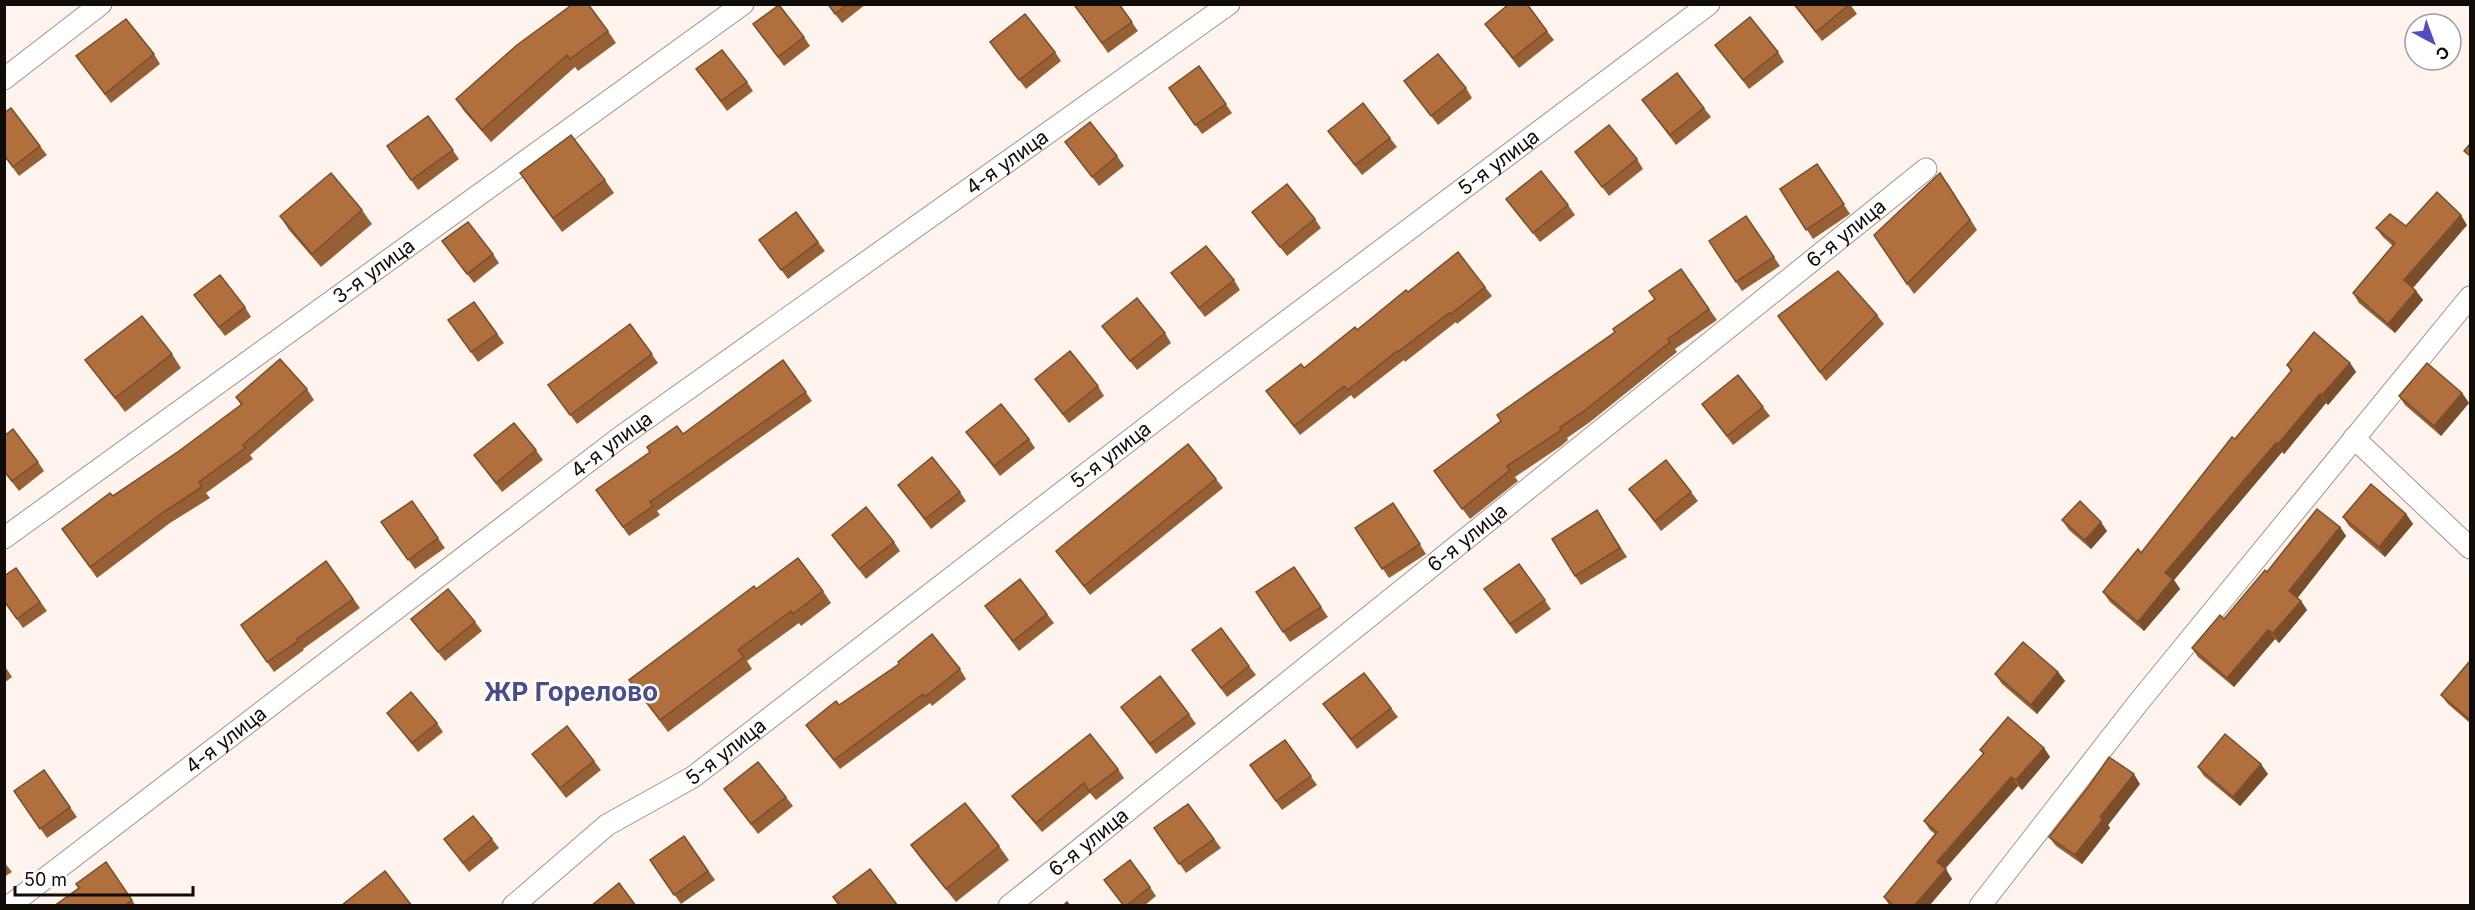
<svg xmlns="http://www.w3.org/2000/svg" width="2475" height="910" font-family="Inter,sans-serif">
<rect width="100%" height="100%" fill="#fef4ed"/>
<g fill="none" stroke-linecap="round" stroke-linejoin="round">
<!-- street casing -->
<g stroke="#a39489" stroke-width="23">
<g id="street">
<polyline points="4,79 101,4"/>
<polyline points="2354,438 2470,548"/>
<path id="s1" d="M 4,538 L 743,4"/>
<path id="s2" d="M 9,906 L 619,438 L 1229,4"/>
<path id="s3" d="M 513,906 L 607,825 L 693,777 L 1187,396 L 1709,4"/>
<path id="s4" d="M 1009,906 L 1926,169"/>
<polyline points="1980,906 2138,703 2470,297"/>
</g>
</g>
<!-- street -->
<use href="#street" stroke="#fff" stroke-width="21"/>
</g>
<!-- wall -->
<g fill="#975f34">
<polygon points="827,4 866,4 842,23"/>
<polygon points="1119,4 1138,31 1108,53 1075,6"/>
<polygon points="1793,4 1850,4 1857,14 1822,41"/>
<polygon points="753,24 804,37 810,46 784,66"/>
<polygon points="1485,24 1547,31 1554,40 1519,68"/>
<polygon points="608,31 616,43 578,71 575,67 491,142 464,111 456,99"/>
<polygon points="990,42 1055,52 1061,61 1026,89"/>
<polygon points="1715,45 1778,52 1784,62 1749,89"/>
<polygon points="154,54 160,64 111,103 76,56"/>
<polygon points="1199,66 1232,113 1202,134 1169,88"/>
<polygon points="696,69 747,82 753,91 727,111"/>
<polygon points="1404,81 1466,88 1472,98 1438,125"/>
<polygon points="1642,100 1704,108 1711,117 1676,145"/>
<polygon points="428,116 459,159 418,190 387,146"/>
<polygon points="1328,131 1390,138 1397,147 1362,175"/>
<polygon points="1065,142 1117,156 1124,166 1099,186"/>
<polygon points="40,146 47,155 19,176 4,156"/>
<polygon points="1575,152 1637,159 1643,169 1609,196"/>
<polygon points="1817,164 1850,214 1813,239 1780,189"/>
<polygon points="605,180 614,193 562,232 529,187"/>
<polygon points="1947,182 1977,230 1914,294 1874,235"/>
<polygon points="1506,199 1568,205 1575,215 1540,242"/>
<polygon points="362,210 372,224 321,267 289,230 280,216"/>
<polygon points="1252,212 1315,219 1321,228 1287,256"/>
<polygon points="1746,216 1780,266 1742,291 1709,241"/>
<polygon points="2467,225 2413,288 2416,291 2423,300 2395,333 2359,303 2353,293 2393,246 2383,237 2376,228 2406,226"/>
<polygon points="759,240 818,242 825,251 788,279"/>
<polygon points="442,241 493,254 499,263 474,283"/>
<polygon points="1681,269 1717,320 1675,349 1677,352 1590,422 1567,438 1568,440 1561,446 1515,477 1518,481 1470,519 1434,471 1501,421 1615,332 1655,299"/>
<polygon points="1171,273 1234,280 1240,290 1205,317"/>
<polygon points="1485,287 1492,296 1457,324 1456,322 1405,362 1404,360 1354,399 1351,395 1300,435 1266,391 1304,368 1408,292"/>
<polygon points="194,295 245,307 251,317 225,336"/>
<polygon points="474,302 504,343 478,362 448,320"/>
<polygon points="1877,315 1884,324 1826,381 1778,316"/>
<polygon points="630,324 658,363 577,424 548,385"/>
<polygon points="1102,326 1165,333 1171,343 1137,370"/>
<polygon points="172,354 181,368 125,412 85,360"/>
<polygon points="783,360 812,401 657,511 660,515 629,536 596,490 683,434"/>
<polygon points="2350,363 2356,372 2328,405 2326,403 2284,454 2282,452 2174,580 2180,589 2144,631 2110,602 2103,592 2141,553 2291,372 2287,365"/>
<polygon points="1035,379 1098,386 1104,396 1069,423"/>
<polygon points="307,389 314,400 250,455 253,459 206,493 210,498 170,523 97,578 62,529 179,451 241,405 236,397"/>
<polygon points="2462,393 2469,403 2441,436 2405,405 2399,396"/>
<polygon points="1702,404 1763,407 1770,416 1733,445"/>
<polygon points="966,432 1029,439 1035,448 1000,476"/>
<polygon points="4,436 38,462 44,471 19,491 4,472"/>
<polygon points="536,450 543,460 502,492 474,455"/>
<polygon points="1216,479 1223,488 1090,595 1056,551"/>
<polygon points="898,485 960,492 966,501 931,529"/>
<polygon points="1629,489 1691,492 1698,501 1661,531"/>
<polygon points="412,501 445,548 415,569 381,522"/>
<polygon points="1393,503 1426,554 1389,578 1355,528"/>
<polygon points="2406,514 2413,524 2385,557 2349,526 2343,517"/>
<polygon points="1603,520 1627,557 1581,585 1575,576"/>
<polygon points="2062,520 2107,531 2091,549 2069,530"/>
<polygon points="2340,527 2346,536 2297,598 2301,601 2307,610 2279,643 2275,639 2234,687 2198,657 2192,648 2224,619 2267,572"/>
<polygon points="832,535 894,542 900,551 866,579"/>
<polygon points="326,561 360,608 303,649 304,650 274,672 241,625"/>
<polygon points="1519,564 1551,609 1516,634 1484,589"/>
<polygon points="1294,567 1328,617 1290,642 1256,592"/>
<polygon points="16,568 47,611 23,628 4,601"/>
<polygon points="756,589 823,591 831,603 801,626 799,623 747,661 752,669 668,732 629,680"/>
<polygon points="985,606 1047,614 1054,623 1019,651"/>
<polygon points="411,619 475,622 482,631 445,661"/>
<polygon points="1199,659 1249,666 1256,675 1227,697"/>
<polygon points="2470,663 2470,723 2448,704 2441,695"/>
<polygon points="4,665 12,677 4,683"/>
<polygon points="960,669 966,679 932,706 930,703 840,769 806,725 839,705"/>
<polygon points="2058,672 2065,681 2037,714 2002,684 1995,674"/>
<polygon points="1323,704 1391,708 1398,717 1357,749"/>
<polygon points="1121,707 1189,714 1196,724 1156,754"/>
<polygon points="387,713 437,723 443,732 418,752"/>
<polygon points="1285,740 1317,785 1282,810 1250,765"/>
<polygon points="2044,748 2050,757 2022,790 2018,786 1945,869 1952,879 1929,906 1890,906 1884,897 1935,834 1930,830 1924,821 1983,754 1980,750"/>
<polygon points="532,754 594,761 601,770 566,798"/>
<polygon points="2198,767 2268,774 2240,806 2204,776"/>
<polygon points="1118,769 1124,778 1096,800 1090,793 1042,832 1019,805 1012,796"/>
<polygon points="44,770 77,817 47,838 14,791"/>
<polygon points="2140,784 2108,825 2110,828 2082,864 2056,846 2049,837"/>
<polygon points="724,789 786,797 793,806 758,834"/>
<polygon points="1188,804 1221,848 1186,873 1154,828"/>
<polygon points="684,836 715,880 681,904 650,860"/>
<polygon points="444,839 492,839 499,848 469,872"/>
<polygon points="911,845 999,846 1009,860 956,902 921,859"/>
<polygon points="4,862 12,872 4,877"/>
<polygon points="106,862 136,906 54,906 79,888"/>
<polygon points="1104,880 1150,887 1156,896 1144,906 1124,906"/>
</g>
<!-- shaded-wall -->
<g fill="#7b4e2b">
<polygon points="2461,215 2467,225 2411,290 2404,280"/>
<polygon points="2416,291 2423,300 2395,333 2388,324"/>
<polygon points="2350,363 2356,372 2328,405 2322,395"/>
<polygon points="2462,393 2469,403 2441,436 2434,426"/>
<polygon points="2320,394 2326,403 2284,454 2278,444"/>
<polygon points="2276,443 2282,452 2174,580 2180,589 2144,631 2138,622 2165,573"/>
<polygon points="2406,514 2413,524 2385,557 2379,547"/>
<polygon points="2101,522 2107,531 2091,549 2085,540"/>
<polygon points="2340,527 2346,536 2296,600 2289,591"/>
<polygon points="2301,601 2307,610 2279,643 2273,633"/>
<polygon points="2268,630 2275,639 2234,687 2227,678"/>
<polygon points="2058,672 2065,681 2037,714 2031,705"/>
<polygon points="2044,748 2050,757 2022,790 2016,780"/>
<polygon points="2261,764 2268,774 2240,806 2233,797"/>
<polygon points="2134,774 2140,784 2108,825 2110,828 2082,864 2075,855 2100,817"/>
<polygon points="2011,777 2018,786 1943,871 1937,862"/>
<polygon points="1946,869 1952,879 1929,906 1914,906"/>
</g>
<!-- building -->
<g fill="#b06f3d" stroke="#7b4e2b" stroke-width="1.5">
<polygon points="573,4 588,4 608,31 570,59 567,55 482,130 456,99 517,45"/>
<polygon points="828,4 848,4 835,14"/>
<polygon points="1077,4 1119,4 1132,22 1102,43 1075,6"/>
<polygon points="1509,4 1527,4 1547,31 1513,58 1485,24"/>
<polygon points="1794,4 1850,4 1816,32"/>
<polygon points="779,5 804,37 778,57 753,24"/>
<polygon points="1025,14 1055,52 1019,80 990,42"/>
<polygon points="1750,17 1778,52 1743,80 1715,45"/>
<polygon points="126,19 154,54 105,94 76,56"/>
<polygon points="722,50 747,82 721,101 696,69"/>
<polygon points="1438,54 1466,88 1431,116 1404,81"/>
<polygon points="1199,66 1226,104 1195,125 1169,88"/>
<polygon points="1677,73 1704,108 1670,135 1642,100"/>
<polygon points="1363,103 1390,138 1355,165 1328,131"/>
<polygon points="11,108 40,146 13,167 4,155 4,113"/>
<polygon points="428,116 453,150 411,180 387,146"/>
<polygon points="1090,122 1117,156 1092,177 1065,142"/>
<polygon points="1609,125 1637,159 1602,187 1575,152"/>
<polygon points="571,135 605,180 553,218 520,173"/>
<polygon points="2470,144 2470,156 2464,151"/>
<polygon points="1817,164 1844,204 1806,230 1780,189"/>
<polygon points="1541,171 1568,205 1533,233 1506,199"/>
<polygon points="331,173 362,210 312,254 280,216"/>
<polygon points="1940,173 1970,220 1907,284 1874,235"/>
<polygon points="1287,184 1315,219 1280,247 1252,212"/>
<polygon points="2437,192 2461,215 2404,280 2416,291 2388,324 2353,293 2395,243 2376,228 2390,214 2406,226"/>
<polygon points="796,212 818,242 781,270 759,240"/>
<polygon points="1746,216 1774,257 1736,282 1709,241"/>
<polygon points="468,222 493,254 467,274 442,241"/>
<polygon points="1206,246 1234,280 1199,308 1171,273"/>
<polygon points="1458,252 1485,287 1451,314 1449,313 1398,352 1397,351 1348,390 1344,386 1294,426 1266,391 1301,364 1304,368 1355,327 1357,330 1406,290 1408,292"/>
<polygon points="1681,269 1709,309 1668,339 1670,342 1583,412 1560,427 1561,430 1554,435 1507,466 1510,470 1462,509 1434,471 1501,421 1497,415 1615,332 1613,329 1655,299 1649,291"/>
<polygon points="1838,271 1877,315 1820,372 1778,316"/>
<polygon points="220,275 245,307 219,327 194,295"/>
<polygon points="1137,298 1165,333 1130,361 1102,326"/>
<polygon points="474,302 497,334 471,352 448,320"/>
<polygon points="142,316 172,354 115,398 85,360"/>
<polygon points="630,324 652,354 570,415 548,385"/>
<polygon points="2314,332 2350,363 2322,395 2320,394 2278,444 2276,443 2165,573 2173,579 2138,622 2103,592 2138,549 2141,553 2232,437 2235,439 2292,370 2287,365"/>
<polygon points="1070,351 1098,386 1063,414 1035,379"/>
<polygon points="280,359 307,389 243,445 245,448 199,482 202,487 162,513 90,567 62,529 110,493 113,496 179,451 242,404 236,397"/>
<polygon points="783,360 806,392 650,502 653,506 623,527 596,490 650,452 647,447 677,426 683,434"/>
<polygon points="2427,363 2462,393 2434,426 2399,396"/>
<polygon points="1738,375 1763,407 1727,436 1702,404"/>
<polygon points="1001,404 1029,439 994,466 966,432"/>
<polygon points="514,423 536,450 496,483 474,455"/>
<polygon points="13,429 38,462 12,481 4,471 4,436"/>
<polygon points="1188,444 1216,479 1084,586 1056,551"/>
<polygon points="932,457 960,492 925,519 898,485"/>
<polygon points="1666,460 1691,492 1655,521 1629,489"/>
<polygon points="2371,484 2406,514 2379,547 2343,517"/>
<polygon points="412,501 438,538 408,560 381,522"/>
<polygon points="2080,501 2101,522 2085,540 2062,520"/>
<polygon points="1393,503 1420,544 1382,569 1355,528"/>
<polygon points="866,507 894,542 859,569 832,535"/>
<polygon points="2317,509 2340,527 2289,591 2301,601 2273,633 2268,630 2227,678 2192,648 2220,615 2224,619 2265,570 2267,572"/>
<polygon points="1597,510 1620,548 1575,576 1552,539"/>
<polygon points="798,558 823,591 793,614 791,611 738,650 744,657 660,720 629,680 754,586 756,589"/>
<polygon points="326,561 353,599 297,639 298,641 267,662 241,625"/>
<polygon points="1519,564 1545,600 1510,624 1484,589"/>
<polygon points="1294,567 1321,607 1283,632 1256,592"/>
<polygon points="16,568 40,602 17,619 4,601 4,576"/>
<polygon points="1020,579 1047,614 1013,641 985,606"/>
<polygon points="448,589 475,622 438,652 411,619"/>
<polygon points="1221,628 1249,666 1221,688 1192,650"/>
<polygon points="932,634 960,669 925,697 923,694 834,760 806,725 836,701 839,705 899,664 898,662"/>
<polygon points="2023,642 2058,672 2031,705 1995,674"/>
<polygon points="2469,662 2470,663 2470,720 2441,695"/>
<polygon points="1364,673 1391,708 1351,739 1323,704"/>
<polygon points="1160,676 1189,714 1150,744 1121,707"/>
<polygon points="411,692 437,723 412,743 387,713"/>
<polygon points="2008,717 2044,748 2016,780 2011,777 1937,862 1946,869 1914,906 1894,906 1884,897 1937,832 1924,821 1984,753 1980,750"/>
<polygon points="567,726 594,761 560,788 532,754"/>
<polygon points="1090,734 1118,769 1089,791 1084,783 1036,823 1012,796"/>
<polygon points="2225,734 2261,764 2233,797 2198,767"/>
<polygon points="1285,740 1311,776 1276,801 1250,765"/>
<polygon points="2109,757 2134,774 2100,817 2103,819 2075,855 2049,837 2089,786"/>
<polygon points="758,762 786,797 751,824 724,789"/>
<polygon points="44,770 70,807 40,829 14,791"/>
<polygon points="965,803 999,846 946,889 911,845"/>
<polygon points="1188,804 1214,839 1179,864 1154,828"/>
<polygon points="473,816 492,839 463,863 444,839"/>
<polygon points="684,836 708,871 674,895 650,860"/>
<polygon points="1130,860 1150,887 1126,906 1124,906 1104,880"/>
<polygon points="106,862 132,900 124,906 54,906 79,888 76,884"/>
<polygon points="870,869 898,906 840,906 833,897"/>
<polygon points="385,871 412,906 343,906 342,905"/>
<polygon points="619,883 636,906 591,906"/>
<polygon points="1067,902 1070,906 1063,906"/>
</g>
<g text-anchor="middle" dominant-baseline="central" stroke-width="5" stroke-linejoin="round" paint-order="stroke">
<!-- street labels -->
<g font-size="20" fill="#110c08" stroke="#fff">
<text stroke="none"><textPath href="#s2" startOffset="1245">4-я улица</textPath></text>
<text stroke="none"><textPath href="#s3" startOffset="1236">5-я улица</textPath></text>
<text stroke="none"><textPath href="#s4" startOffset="1074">6-я улица</textPath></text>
<text stroke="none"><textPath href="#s1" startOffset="456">3-я улица</textPath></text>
<text stroke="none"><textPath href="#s2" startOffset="759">4-я улица</textPath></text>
<text stroke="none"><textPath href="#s3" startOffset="750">5-я улица</textPath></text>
<text stroke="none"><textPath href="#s4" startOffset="588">6-я улица</textPath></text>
<text stroke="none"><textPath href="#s2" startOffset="273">4-я улица</textPath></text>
<text stroke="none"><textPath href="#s3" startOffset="264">5-я улица</textPath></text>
<text stroke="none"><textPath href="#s4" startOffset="102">6-я улица</textPath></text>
</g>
<!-- district labels -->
<g font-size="26" font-weight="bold" fill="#4b4c8a" stroke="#fff">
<text x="571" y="691">ЖР Горелово</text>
</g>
</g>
<!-- border -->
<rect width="2475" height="910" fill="none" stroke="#110c08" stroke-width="12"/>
<!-- north arrow -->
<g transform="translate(2433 42) rotate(139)"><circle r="28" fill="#ffffff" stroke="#a09e9c" stroke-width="1.5"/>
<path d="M0-4.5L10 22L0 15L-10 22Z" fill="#544ac2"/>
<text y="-9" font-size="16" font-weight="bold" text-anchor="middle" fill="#110c08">С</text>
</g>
<!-- scale -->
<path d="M15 886v9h178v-9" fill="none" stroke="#110c08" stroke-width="3"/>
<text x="24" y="886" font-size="18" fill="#110c08" stroke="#ffffff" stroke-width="4.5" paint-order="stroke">50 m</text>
</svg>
